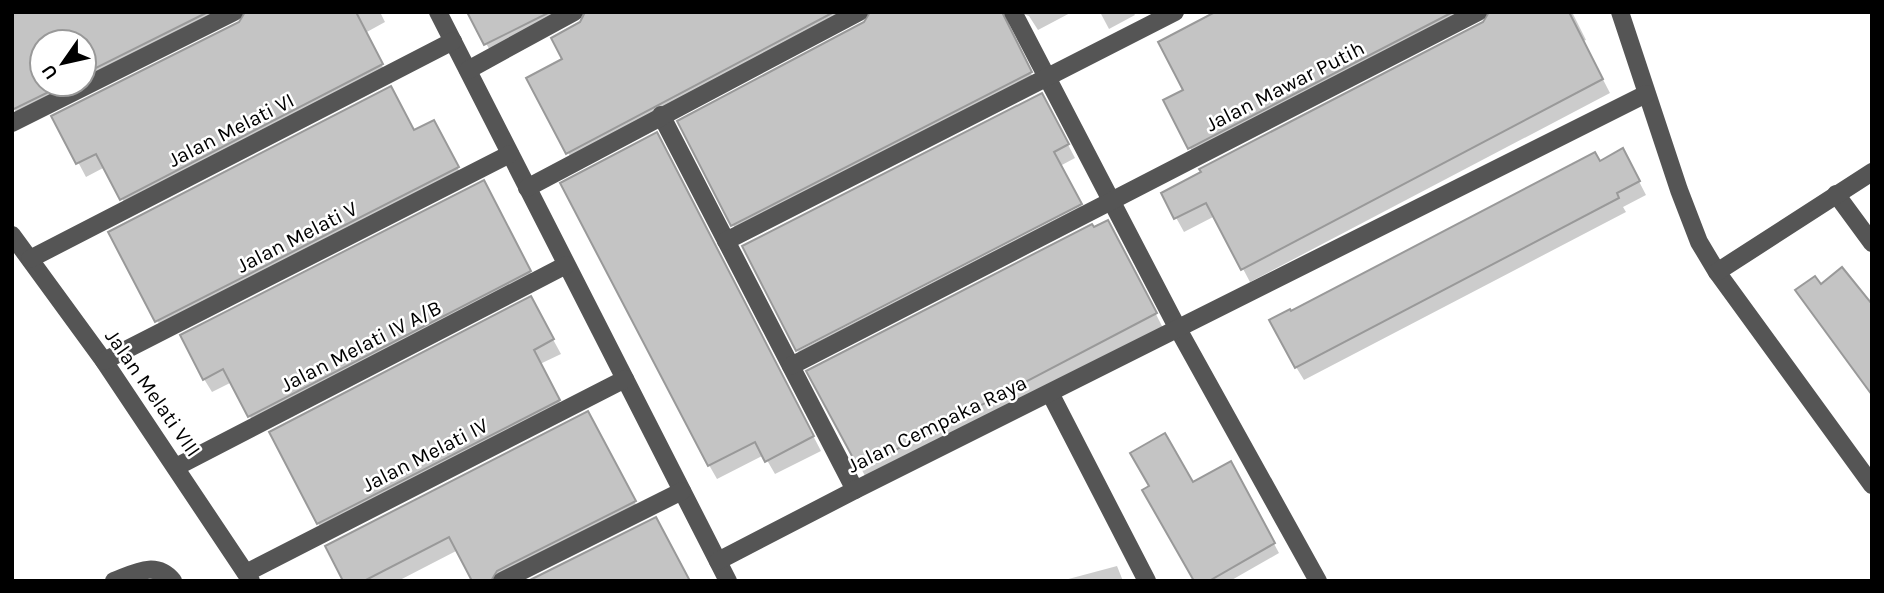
<svg xmlns="http://www.w3.org/2000/svg" width="1884" height="593" font-family="Karla,sans-serif">
	<style>
		.shadow { fill: #0003; fill-rule: evenodd }
		.building { fill: #c4c4c4; stroke: #999; stroke-width: 2 }
		.lines { fill: none; stroke-linecap: round; stroke-linejoin: round }
		.minor { stroke: #555; stroke-width: 18 }
		.labels { text-anchor: middle; dominant-baseline: central; stroke-width: 5; stroke-linejoin: round; paint-order: stroke }
		.street-label { font-size: 21px; fill: #000; stroke: #fff }
	</style>
	<rect width="100%" height="100%" fill="#fff"/>
	<g class="shadow">
		<path d="M12,12H380L385,22L365,33L389,79L130,213L105,167L86,177L54,117L240,24L246,16L237,15L22,123L12,105ZM42,42H84V84H42Z"/>
		<polygon points="469,12 1072,12 1038,30 1029,16 1023,14 1015,16 1009,25 1010,32 1038,87 740,238 733,225 871,16 862,15 576,167 528,79 565,60 586,15 577,15 494,58"/>
		<polygon points="1100,12 1133,12 1135,15 1109,29"/>
		<polygon points="1219,12 1572,12 1586,40 1583,41 1610,93 1250,282 1215,216 1184,232 1163,194 1484,24 1490,15 1481,15 1198,161 1190,148 1185,90"/>
		<polygon points="1049,108 1075,158 1060,166 797,348"/>
		<polygon points="414,132 441,136 465,182 165,335 110,232"/>
		<polygon points="664,148 821,451 775,474 764,455 717,479 709,465"/>
		<polygon points="1600,163 1630,164 1646,195 1623,207 1626,212 1304,380 1296,367 1290,313"/>
		<polygon points="491,196 537,285 257,430 232,382 212,392 204,379"/>
		<polygon points="1081,206 1088,218 805,364 798,351"/>
		<polygon points="1094,230 1116,236 1163,328 868,482 861,468"/>
		<polygon points="538,312 561,354 540,364 566,414 326,537 318,523"/>
		<polygon points="595,427 642,516 512,581 474,581 458,550 398,581 345,581"/>
		<polygon points="1230,463 1279,553 1230,581 1196,581 1193,485"/>
		<polygon points="1117,566 1123,581 1061,581"/>
	</g>
	<g class="building">
		<polygon points="12,12 208,12 84,74 84,42 42,42 42,84 65,84 12,110"/>
		<polygon points="245,12 356,12 383,64 120,200 96,154 76,164 51,116 239,22"/>
		<polygon points="467,12 550,12 484,45"/>
		<polygon points="585,12 834,12 566,154 526,78 562,59 551,38 580,22"/>
		<polygon points="870,12 1002,12 1032,72 731,226 677,121 864,22"/>
		<polygon points="1215,12 1453,12 1188,149 1163,100 1183,90 1158,42"/>
		<polygon points="1489,12 1569,12 1603,79 1241,270 1206,203 1174,219 1161,193 1201,172 1199,169 1483,22"/>
		<polygon points="391,86 414,130 434,120 459,167 155,322 108,232"/>
		<polygon points="1042,93 1069,144 1054,152 1082,204 796,351 742,246"/>
		<polygon points="657,132 814,436 765,462 755,442 708,466 560,183"/>
		<polygon points="1623,148 1640,181 1617,193 1619,198 1295,368 1269,320 1290,309 1291,311 1595,152 1600,161"/>
		<polygon points="484,180 531,271 248,417 223,369 203,380 180,335"/>
		<polygon points="1108,220 1157,313 859,469 806,371 1092,224 1094,227"/>
		<polygon points="1842,267 1872,304 1872,395 1795,290 1815,276 1821,284"/>
		<polygon points="531,296 554,339 534,350 560,400 317,524 269,432"/>
		<polygon points="588,411 636,501 497,571 491,581 472,581 449,537 364,581 343,581 325,546"/>
		<polygon points="1165,433 1193,482 1231,461 1275,543 1209,581 1194,581 1142,490 1149,486 1130,453"/>
		<polygon points="656,517 690,581 528,581"/>
	</g>
	<g class="lines">
		<g class="minor">
			<polyline points="438,12 728,581"/>
			<polyline points="1013,12 1178,329 1318,581"/>
			<polyline points="1620,12 1679,190 1699,242 1717,272 1872,485"/>
			<polyline points="468,70 574,12"/>
			<polyline points="661,115 855,490"/>
			<polyline points="12,123 234,12"/>
			<polyline points="527,188 859,12"/>
			<polyline points="1836,194 1872,243"/>
			<polyline points="12,235 104,361 251,581"/>
			<polyline points="726,241 1175,12"/>
			<polyline points="30,259 453,41"/>
			<polyline points="1717,272 1872,172"/>
			<polyline points="104,361 510,154"/>
			<polyline points="791,366 1478,12"/>
			<polyline points="1050,393 1147,581"/>
			<polyline points="176,467 566,265"/>
			<polyline points="718,561 855,490 1646,94"/>
			<polyline points="246,573 625,379"/>
			<path d="M114,581C135,573 156,560 173,581"/>
			<polyline points="502,581 682,491"/>
		</g>
	</g>
	<g class="labels">
		<g class="street-label">
			<text transform="translate(1285 86) rotate(-27)">Jalan Mawar Putih</text>
			<text transform="translate(231 130) rotate(-27)">Jalan Melati VI</text>
			<text transform="translate(297 237) rotate(-27)">Jalan Melati V</text>
			<text transform="translate(361 346) rotate(-27)">Jalan Melati IV A/B</text>
			<text transform="translate(153 393) rotate(55)">Jalan Melati VIII</text>
			<text transform="translate(937 424) rotate(-26)">Jalan Cempaka Raya</text>
			<text transform="translate(425 455) rotate(-27)">Jalan Melati IV</text>
		</g>
	</g>
	<rect width="1884" height="593" fill="none" stroke="#000000" stroke-width="28"/>
	<g transform="translate(63 63) rotate(236)"><circle r="33" fill="#ffffff" stroke="#999999" stroke-width="2"/>
	<path d="M0-5L12 26L0 18L-12 26Z" fill="#000000"/>
	<text y="-10" font-size="19" font-weight="bold" text-anchor="middle" fill="#000000">U</text>
	</g>
</svg>
